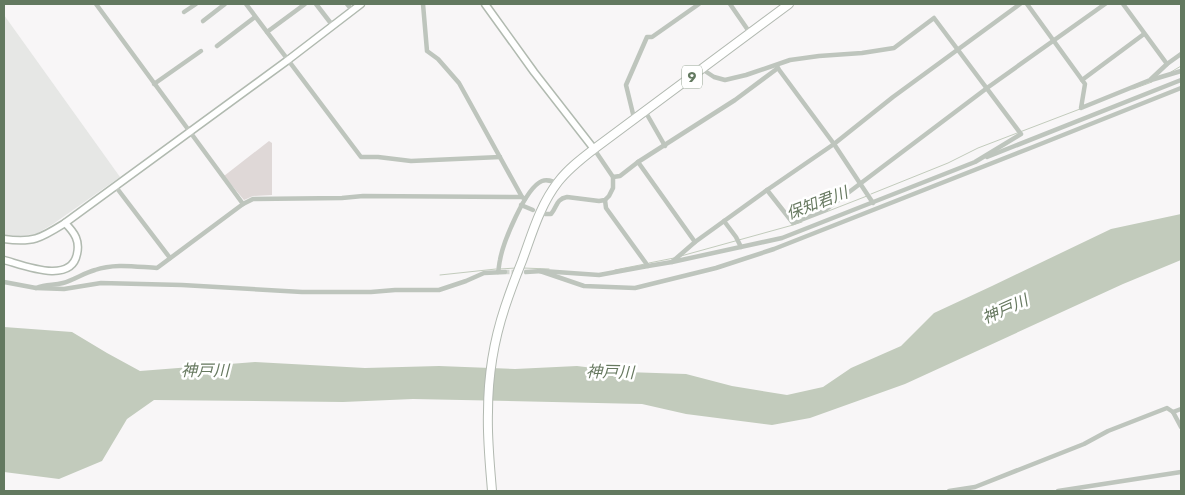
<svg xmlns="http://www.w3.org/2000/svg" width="1185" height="495" font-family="Jost,'Noto Sans JP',sans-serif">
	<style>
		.built { fill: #e6e7e5 }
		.green { fill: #dfd8d7 }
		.water { fill: #c2cbbc }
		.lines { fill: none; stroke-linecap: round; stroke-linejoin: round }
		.stream { stroke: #c2cbbc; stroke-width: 1 }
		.street-tunnel { stroke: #d3d7d1; stroke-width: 4.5; stroke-dasharray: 4.5 2; stroke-linecap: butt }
		.secondary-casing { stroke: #b1bab0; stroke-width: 9 }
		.highway-casing { stroke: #b2b9b1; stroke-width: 10 }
		.street { stroke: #bec5bd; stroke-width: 4.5 }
		.secondary { stroke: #fff; stroke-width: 6 }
		.highway { stroke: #fff; stroke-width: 8 }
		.labels { text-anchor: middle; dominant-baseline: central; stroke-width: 5; stroke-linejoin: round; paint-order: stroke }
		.shield { fill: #fff; stroke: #92a190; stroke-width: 1 }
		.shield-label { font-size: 14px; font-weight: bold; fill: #637960 }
		.water-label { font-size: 16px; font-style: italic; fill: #677960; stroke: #fff }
	</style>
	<rect width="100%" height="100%" fill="#f8f6f7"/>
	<polygon class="built" points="4,15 120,177 53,224 36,234 19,236 4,235"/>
	<polygon class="green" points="269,141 272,143 272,195 253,196 244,200 224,176"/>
	<polygon class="water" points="1181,214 1181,260 1123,284 905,384 810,418 772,425 686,414 642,404 413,399 343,402 154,400 127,419 102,461 59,479 4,472 4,327 72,332 107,353 140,371 255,362 365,368 439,366 515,369 577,366 626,372 686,374 732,386 787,395 823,387 851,368 901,346 934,313 992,286 1111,229"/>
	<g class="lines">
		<g class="stream">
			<polyline points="1171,72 1181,66"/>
			<polyline points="1133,89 1152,82"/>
			<polyline points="871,194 948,163 978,148 1080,109"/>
			<polyline points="826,212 867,196"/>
			<polyline points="681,256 793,225 802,222"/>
			<polyline points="649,263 674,258"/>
			<polyline points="523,268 549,269"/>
			<polyline points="500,269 516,268"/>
			<polyline points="615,270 645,264"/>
			<polyline points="440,275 496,269"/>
		</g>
		<polyline class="street-tunnel" points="505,272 526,272"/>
		<defs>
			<g id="secondary">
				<polyline points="485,4 534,72 594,149"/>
				<path d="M4,239C34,243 41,238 65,223L288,60L361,4"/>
				<path d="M4,260C23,265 71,285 77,254C80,241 75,233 65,223"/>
			</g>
			<path id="highway" d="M492,491C490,465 487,438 488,412C488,377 494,340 505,307C510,292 516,276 522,261C532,234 540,205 558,182C568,169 581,159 594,149L789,4"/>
		</defs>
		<use href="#secondary" class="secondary-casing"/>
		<use href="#highway" class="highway-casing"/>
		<g class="street">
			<polyline points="96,4 243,204"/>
			<polyline points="246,4 361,157 378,157 411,161 500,157"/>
			<polyline points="316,4 333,26"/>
			<polyline points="347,4 353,11"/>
			<polyline points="423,4 427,51 438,59 459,83 522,197"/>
			<polyline points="730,4 750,33"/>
			<polyline points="1027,4 1085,84 1081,108 1150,80 1167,64 1181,54"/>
			<polyline points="1123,4 1167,64"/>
			<polyline points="184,12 196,4"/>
			<polyline points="203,21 225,4"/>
			<polyline points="267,32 305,4"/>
			<polyline points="217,46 255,17"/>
			<polyline points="777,67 834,144 873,203"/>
			<polyline points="1082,80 1144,34"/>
			<polyline points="1151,80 1181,71"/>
			<polyline points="154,84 201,51"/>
			<polyline points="645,111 665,146"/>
			<polyline points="634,118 626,85 647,37 652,37 699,4"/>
			<polyline points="987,157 1181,80"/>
			<polyline points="638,162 735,100 778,68"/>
			<polyline points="613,177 620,176 638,162 695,242"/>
			<polyline points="116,187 170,258"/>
			<polyline points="767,190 793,223 824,211 987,88 1105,4"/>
			<polyline points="605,200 606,208 648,266 672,262 695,242 767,190 834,144 893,97 1020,4"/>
			<polyline points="521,205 533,210"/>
			<path d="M545,214H551C557,207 556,199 567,197L599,201L605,200L609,196L613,188V177L594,149"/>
			<polyline points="724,221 736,237 741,247"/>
			<polyline points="672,262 782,238 975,162 1021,134 934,18 894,48 862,53 819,56 790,60 746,75 725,80 714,77 702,69"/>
			<polyline points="540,271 584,286 635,288 716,268 774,249 1033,147 1181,88"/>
			<path d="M498,272C499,268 499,264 500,260C503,243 525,188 542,181C547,179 552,181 557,183"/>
			<polyline points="526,272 542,271 599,275 648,266"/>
			<polyline points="4,282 36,288 64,289 101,283 182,285 302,292 371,292 395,290 439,290 466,281 484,273 505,272"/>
			<path d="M36,288C47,283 53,286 63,283C74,280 84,273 95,270C115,263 137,267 157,268L243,204L253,199L342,198L363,196L522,197L525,199"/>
			<polyline points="1173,412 1181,409"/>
			<polyline points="949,491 975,487 1084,444 1108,431 1167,408 1173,412 1181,427"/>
			<polyline points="1058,491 1181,472"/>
		</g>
		<use href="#secondary" class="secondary"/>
		<use href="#highway" class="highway"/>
	</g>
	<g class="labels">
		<rect class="shield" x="682" y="65.5" width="20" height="23" rx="4"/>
		<g class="shield-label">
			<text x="692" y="77">9</text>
		</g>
		<g class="water-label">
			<text transform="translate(817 203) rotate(-21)">保知君川</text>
			<text transform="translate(1005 309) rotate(-24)">神戸川</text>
			<text x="205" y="370">神戸川</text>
			<text transform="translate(610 372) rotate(1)">神戸川</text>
		</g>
	</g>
	<rect width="1185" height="495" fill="none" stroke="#637960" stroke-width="10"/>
</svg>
